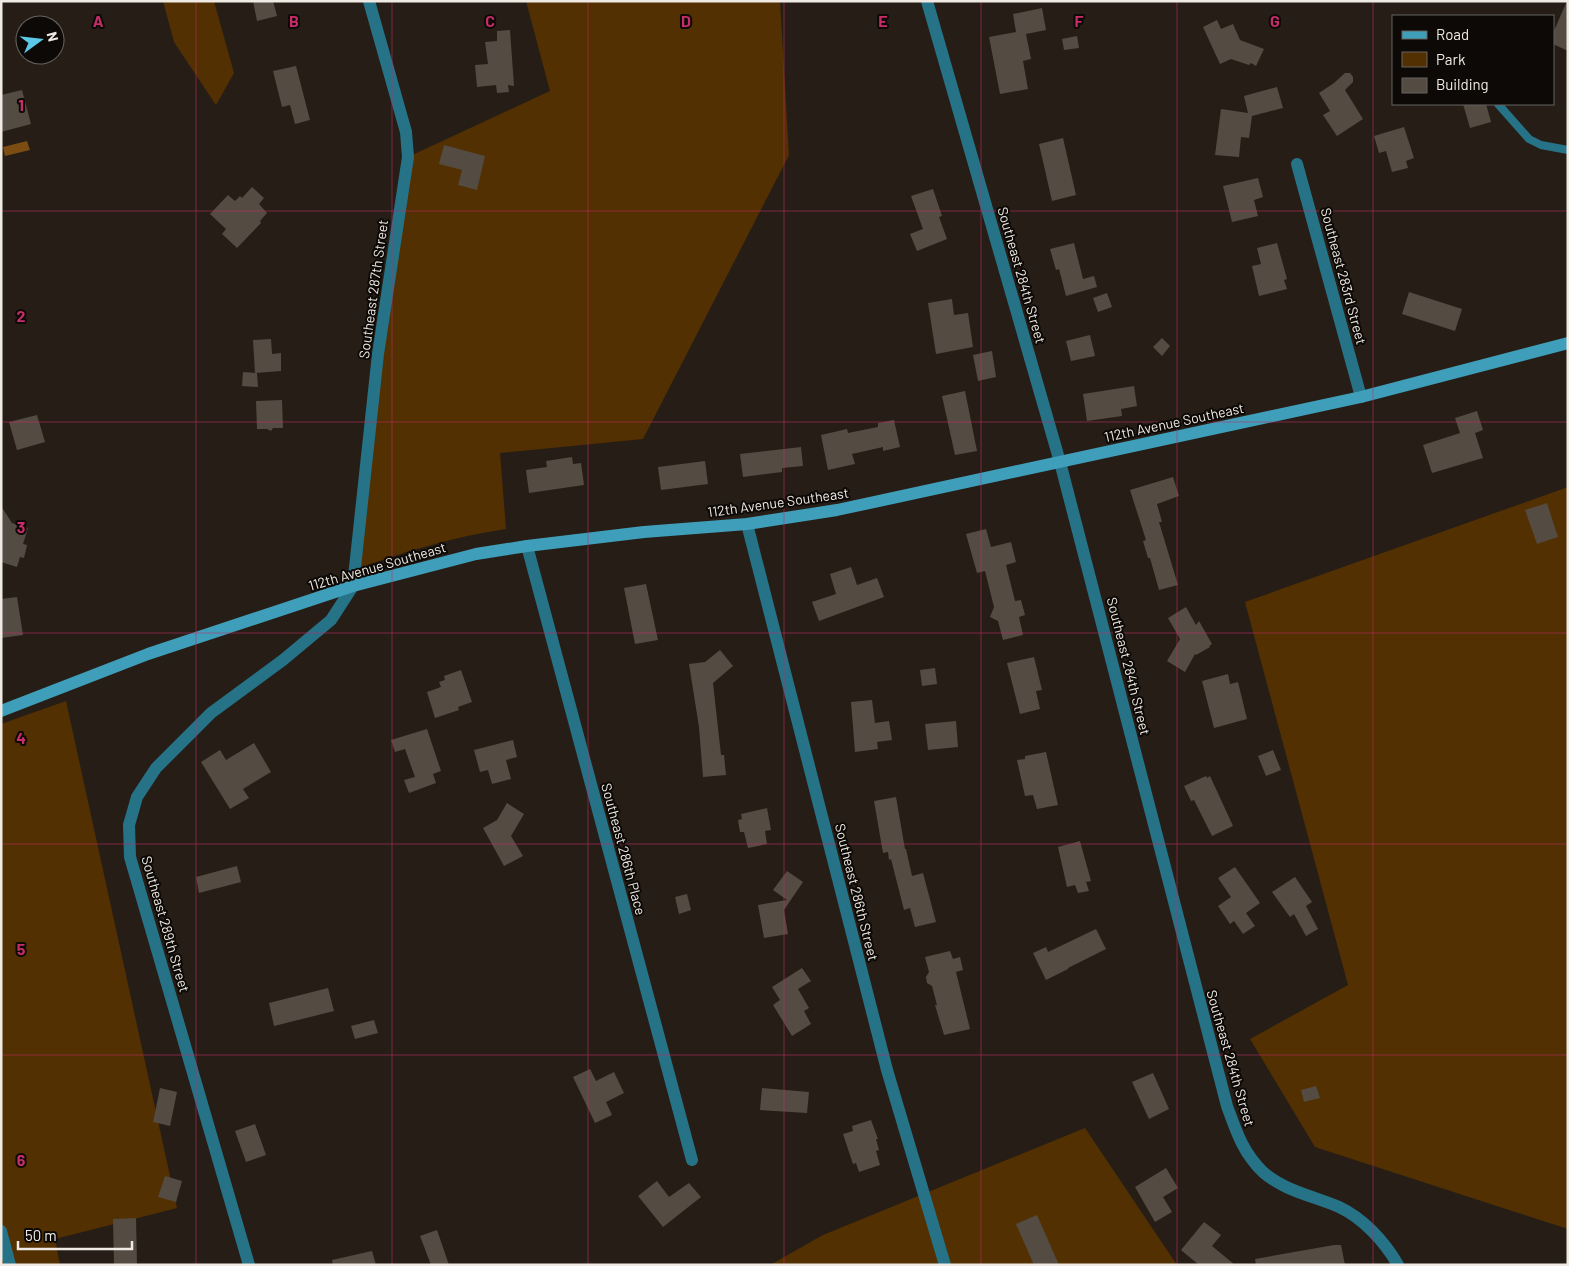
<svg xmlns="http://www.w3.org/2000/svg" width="1569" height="1266" font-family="Barlow,sans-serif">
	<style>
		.green { fill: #523001 }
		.water { fill: #7b4d12 }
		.building { fill: #544b42 }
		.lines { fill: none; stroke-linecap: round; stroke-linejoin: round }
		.lane { stroke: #267287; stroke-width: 8 }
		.street { stroke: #267287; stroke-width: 12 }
		.secondary { stroke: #3f9eb9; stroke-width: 12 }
		.grid { fill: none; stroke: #c62d69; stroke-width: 1; stroke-opacity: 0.55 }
		.labels { text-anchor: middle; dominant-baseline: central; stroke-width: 4; stroke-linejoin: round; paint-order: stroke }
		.street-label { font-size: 14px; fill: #efeae4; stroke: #0c0906 }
		.grid-label { font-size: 16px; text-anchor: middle; font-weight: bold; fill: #c62d69; stroke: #0c0906; stroke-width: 4; stroke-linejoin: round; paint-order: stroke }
	</style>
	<rect width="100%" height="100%" fill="#261e16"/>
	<g class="green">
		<polygon points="163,1 214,1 234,73 216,105 174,42"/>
		<path d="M526,1H780L789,155L643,439L500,453L506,529C454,537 404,551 355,570L408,157L550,91Z"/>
		<polygon points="1568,487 1568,1229 1315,1147 1250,1039 1348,985 1245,602"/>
		<polygon points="66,701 177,1208 55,1239 60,1265 1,1265 1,724"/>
		<polygon points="1085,1128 1177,1265 770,1265 823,1235"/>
	</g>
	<polygon class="water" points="27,141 30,150 5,156 3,147"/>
	<g class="building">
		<polygon points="253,1 273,1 277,16 257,21"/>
		<polygon points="1567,1 1568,1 1568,51 1553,44 1553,33"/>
		<polygon points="1042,8 1046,30 1026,34 1031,59 1023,61 1028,89 1000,94 989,37 1016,32 1013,14"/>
		<polygon points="1217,20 1221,29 1233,24 1240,40 1264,49 1256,66 1251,63 1249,65 1231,59 1220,64 1203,27"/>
		<polygon points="510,30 514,86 508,85 509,92 497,93 496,85 477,87 475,65 488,64 485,42 497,41 497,31"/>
		<polygon points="1077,36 1079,48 1064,50 1062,39"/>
		<polygon points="296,66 310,120 295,124 290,105 282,107 273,71"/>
		<polygon points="1345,73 1350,73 1353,77 1353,82 1345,90 1363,119 1337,136 1323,115 1330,111 1319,93 1334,83"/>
		<polygon points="1277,87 1283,108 1252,116 1249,138 1241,137 1239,157 1215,155 1221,109 1248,113 1244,96"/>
		<polygon points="22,90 31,124 1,132 1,95"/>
		<polygon points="1463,104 1486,104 1491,122 1470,128"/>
		<polygon points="1404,127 1414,158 1406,161 1408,168 1392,172 1386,151 1379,153 1374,136"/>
		<polygon points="1063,138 1076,195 1052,201 1039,144"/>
		<polygon points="444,145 485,156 477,190 458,185 462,170 439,164"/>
		<polygon points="1258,178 1263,197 1254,200 1258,216 1232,222 1223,186"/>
		<polygon points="252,187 264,198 259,204 267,213 260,221 261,223 237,248 222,234 226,229 210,214 228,195 235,201 240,196 242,198"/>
		<polygon points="933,189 942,216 939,217 947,239 917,251 910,234 923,229 911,196"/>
		<polygon points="1074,243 1083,279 1094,276 1097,287 1066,296 1059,269 1056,270 1050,249"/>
		<polygon points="1277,243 1287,279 1284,280 1287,289 1259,296 1252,266 1261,264 1257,248"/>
		<polygon points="1409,292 1462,309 1455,331 1402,314"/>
		<polygon points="1107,293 1112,307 1098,312 1093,298"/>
		<polygon points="952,299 954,315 968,313 973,347 936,354 928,303"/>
		<polygon points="1090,335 1095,356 1071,361 1066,341"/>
		<polygon points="1162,338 1170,346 1162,356 1153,347"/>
		<polygon points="271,339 272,354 281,353 281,371 255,373 253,340"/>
		<polygon points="992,351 996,377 978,381 973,355"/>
		<polygon points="243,372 257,373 258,387 242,386"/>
		<polygon points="1134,386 1137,406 1121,409 1122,416 1087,421 1083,394"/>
		<polygon points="965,391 977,451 955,455 942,396"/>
		<polygon points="282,400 283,428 273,428 271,431 267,429 257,429 256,401"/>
		<polygon points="1477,411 1483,430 1475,433 1483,458 1432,473 1423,445 1460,433 1455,418"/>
		<polygon points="37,415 45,442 17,450 9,422"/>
		<polygon points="894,420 900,447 883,451 883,447 852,454 855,464 828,470 821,435 847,429 848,433 878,427 878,423"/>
		<polygon points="801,447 803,466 782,468 782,472 743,477 740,454"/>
		<polygon points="572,457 573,464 581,463 584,485 529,493 526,470 547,467 546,461"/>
		<polygon points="705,461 708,484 661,490 658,467"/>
		<polygon points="1173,477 1179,496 1157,504 1162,522 1159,522 1178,585 1159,590 1150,558 1148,558 1143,541 1146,540 1130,490"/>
		<polygon points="1547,503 1558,537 1537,544 1525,510"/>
		<polygon points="1,506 12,523 28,528 23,544 27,545 24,558 20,557 17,567 1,562"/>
		<polygon points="986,529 991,547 1011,542 1016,562 1006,565 1015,601 1021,600 1025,615 1019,617 1023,635 1003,640 998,621 990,617 994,607 985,571 977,573 966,534"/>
		<polygon points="851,567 857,585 877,578 884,597 819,621 812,602 836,594 830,574"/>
		<polygon points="646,584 658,640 635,644 624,588"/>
		<polygon points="17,597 23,635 1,638 1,599"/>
		<polygon points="1186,607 1196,625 1199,621 1212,644 1209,646 1210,647 1196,655 1195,654 1185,672 1167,661 1180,639 1168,618"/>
		<polygon points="720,650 733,666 713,683 721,755 724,755 726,775 703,777 699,727 689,664 705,662"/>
		<polygon points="1034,657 1042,690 1036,691 1040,709 1020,714 1007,663"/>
		<polygon points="935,668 937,684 922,686 920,670"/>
		<polygon points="461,670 472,702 458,707 459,710 435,718 427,692 441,687 439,682 445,680 444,676"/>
		<polygon points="1228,674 1230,684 1238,682 1247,719 1214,728 1202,681"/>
		<polygon points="872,700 875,723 889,721 892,740 877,742 878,749 855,752 851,702"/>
		<polygon points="956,721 958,747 928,750 925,724"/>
		<polygon points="427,729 441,771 433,774 436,783 409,793 404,780 415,777 405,749 395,752 391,740"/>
		<polygon points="513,740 517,757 506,760 511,779 492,784 488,770 480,772 474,750"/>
		<polygon points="254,743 271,772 243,789 249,798 230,809 201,762 220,750 226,760"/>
		<polygon points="1273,750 1281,770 1266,776 1258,756"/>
		<polygon points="1046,752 1058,805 1037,809 1033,795 1025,796 1017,760 1025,759 1025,756"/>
		<polygon points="1206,776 1207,778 1210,776 1233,826 1212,836 1194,800 1191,801 1184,786"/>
		<polygon points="896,797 905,849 906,849 912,876 923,873 936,922 915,927 910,908 904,910 891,859 889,860 888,852 883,853 874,801"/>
		<polygon points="507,803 524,814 511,836 523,856 504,866 483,828 497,820"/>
		<polygon points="767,808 771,830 765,831 767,844 748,848 744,832 740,832 738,820 742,819 741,814"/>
		<polygon points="1080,841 1091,881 1086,882 1089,891 1078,893 1075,885 1067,887 1058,847"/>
		<polygon points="237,866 241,882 199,893 196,877"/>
		<polygon points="1235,867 1260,903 1246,913 1255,926 1243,934 1234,921 1230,924 1218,906 1231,897 1218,878"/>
		<polygon points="787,871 803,882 784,910 788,934 764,938 758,905 787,900 773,890"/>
		<polygon points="1295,877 1312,902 1306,906 1318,929 1306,936 1294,914 1290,917 1272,892"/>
		<polygon points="687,894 691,910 679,914 675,897"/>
		<polygon points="1096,929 1106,949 1068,968 1068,969 1046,980 1033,953 1046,947 1048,952"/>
		<polygon points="950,951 953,959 960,957 963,970 956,972 970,1029 944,1035 935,1005 937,1005 932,986 927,983 926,977 929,972 925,957"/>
		<polygon points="802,968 811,981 798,989 809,1008 804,1011 811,1024 792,1036 773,1005 780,1000 772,987"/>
		<polygon points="328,988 334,1011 274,1026 269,1003"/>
		<polygon points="374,1020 378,1033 355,1039 351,1026"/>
		<polygon points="590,1069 596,1081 614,1072 624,1093 606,1102 612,1115 595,1123 573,1077"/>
		<polygon points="1153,1073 1169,1109 1149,1119 1132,1082"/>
		<polygon points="1316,1086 1320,1098 1304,1102 1301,1090"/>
		<polygon points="160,1088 177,1092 170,1126 153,1122"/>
		<polygon points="762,1088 809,1092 807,1113 760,1110"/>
		<polygon points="871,1120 878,1139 876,1139 879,1150 876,1151 880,1165 859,1172 856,1163 853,1164 843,1134 853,1131 852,1126"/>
		<polygon points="255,1124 266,1155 246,1162 235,1131"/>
		<polygon points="1166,1168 1178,1188 1163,1197 1172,1212 1155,1222 1135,1187"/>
		<polygon points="165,1176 182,1181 176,1202 158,1197"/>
		<polygon points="657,1181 669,1197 689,1183 701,1197 663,1227 638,1196"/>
		<polygon points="1037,1215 1059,1265 1034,1265 1016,1224"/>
		<polygon points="136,1218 137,1265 114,1265 113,1219"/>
		<polygon points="1204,1222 1221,1235 1212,1246 1235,1265 1199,1265 1181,1250"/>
		<polygon points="437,1230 449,1265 431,1265 420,1236"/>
		<polygon points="1334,1245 1341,1245 1345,1265 1256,1265 1255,1259"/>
		<polygon points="372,1251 376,1265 333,1265 332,1260"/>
	</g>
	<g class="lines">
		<polyline class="lane" points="1498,104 1529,139 1541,145 1568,150"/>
		<g class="street">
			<path d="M927,1L1060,462L1227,1106C1236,1131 1243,1153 1263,1172C1284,1191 1314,1196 1339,1207C1363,1218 1385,1242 1398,1265"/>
			<polyline points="1297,164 1361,397"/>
			<polyline points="747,524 887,1070 945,1265"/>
			<polyline points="527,546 692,1160"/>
			<polyline points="1,1231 10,1265"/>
			<polyline points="249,1265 130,857 129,825 137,797 156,768 211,713 283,660 331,620 353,586 378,354 408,157 406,132 369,1"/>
		</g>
		<polyline class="secondary" points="1,711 148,654 353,586 476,554 527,546 644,532 747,524 837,510 1361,397 1568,343"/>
	</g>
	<path class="grid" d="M196,1V1265M392,1V1265M588,1V1265M784,1V1265M981,1V1265M1177,1V1265M1373,1V1265M1,211H1568M1,422H1568M1,633H1568M1,844H1568M1,1055H1568"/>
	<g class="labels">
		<g class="street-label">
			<text transform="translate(1022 275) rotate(74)">Southeast 284th Street</text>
			<text transform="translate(1344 276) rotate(75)">Southeast 283rd Street</text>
			<text transform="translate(373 289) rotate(-82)">Southeast 287th Street</text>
			<text transform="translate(1174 422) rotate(-12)">112th Avenue Southeast</text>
			<text transform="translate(778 502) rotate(-8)">112th Avenue Southeast</text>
			<text transform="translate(377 566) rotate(-16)">112th Avenue Southeast</text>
			<text transform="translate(1129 666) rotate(76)">Southeast 284th Street</text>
			<text transform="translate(624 849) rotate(75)">Southeast 286th Place</text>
			<text transform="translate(857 892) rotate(76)">Southeast 286th Street</text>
			<text transform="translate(166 924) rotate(74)">Southeast 289th Street</text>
			<text transform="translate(1231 1058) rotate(74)">Southeast 284th Street</text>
		</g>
	</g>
	<g class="grid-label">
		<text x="98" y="27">A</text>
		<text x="294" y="27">B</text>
		<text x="490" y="27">C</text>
		<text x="686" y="27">D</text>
		<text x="883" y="27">E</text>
		<text x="1079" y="27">F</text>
		<text x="1275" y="27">G</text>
		<text x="21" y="111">1</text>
		<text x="21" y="322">2</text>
		<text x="21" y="533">3</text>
		<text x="21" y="744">4</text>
		<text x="21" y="955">5</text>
		<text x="21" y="1166">6</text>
	</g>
	<rect width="1569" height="1266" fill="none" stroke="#efeae4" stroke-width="5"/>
	<rect x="1392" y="15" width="162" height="90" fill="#0c0906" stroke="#67635f"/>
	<rect x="1402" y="31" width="25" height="8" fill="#3f9eb9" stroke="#67635f"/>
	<text x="1436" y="40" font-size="15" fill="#efeae4">Road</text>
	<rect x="1402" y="52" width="25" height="15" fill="#523001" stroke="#67635f"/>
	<text x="1436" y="65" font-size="15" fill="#efeae4">Park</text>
	<rect x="1402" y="78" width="25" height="15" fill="#544b42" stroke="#67635f"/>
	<text x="1436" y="90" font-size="15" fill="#efeae4">Building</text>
	<g transform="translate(40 40) rotate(75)"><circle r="24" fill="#0c0906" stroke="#67635f"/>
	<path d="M0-4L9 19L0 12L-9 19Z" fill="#5bc8e7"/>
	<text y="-8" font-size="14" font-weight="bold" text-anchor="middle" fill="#efeae4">N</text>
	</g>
	<path d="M18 1241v8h114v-8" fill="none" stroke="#efeae4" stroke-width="2.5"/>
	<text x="25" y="1241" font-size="15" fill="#efeae4" stroke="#0c0906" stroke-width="4" paint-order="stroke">50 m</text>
</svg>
